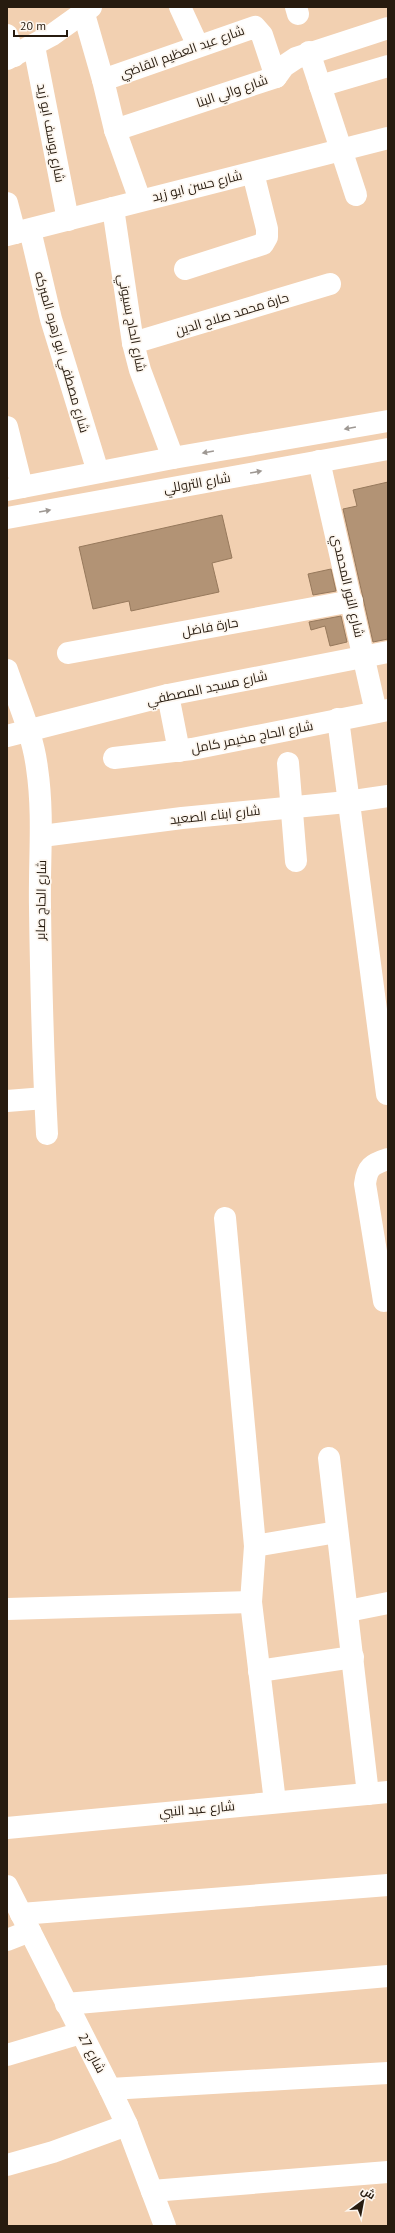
<svg xmlns="http://www.w3.org/2000/svg" width="395" height="2233" font-family="'PT Sans',Cairo,sans-serif">
	<style>
		.building { fill: #b29375; stroke: #97795c }
		.lines { fill: none; stroke-linecap: round; stroke-linejoin: round }
		.minor { stroke: #fff; stroke-width: 22 }
		.oneway { fill: #9e9893 }
		.labels { text-anchor: middle; dominant-baseline: central; stroke-width: 3.5; stroke-linejoin: round; paint-order: stroke }
		.street-label { font-size: 13px; fill: #271b0f; stroke: #fdf7f0 }
	</style>
	<rect width="100%" height="100%" fill="#f2d0b1"/>
	<g class="building">
		<polygon points="388,482 388,639 373,642 343,509 357,506 353,490"/>
		<polygon points="222,515 232,558 212,563 219,592 131,611 129,601 93,609 79,547"/>
		<polygon points="331,569 336,591 313,595 308,574"/>
		<polygon points="341,616 347,642 330,646 325,626 311,630 309,622"/>
	</g>
	<g class="lines">
		<g class="minor">
			<polyline points="82,7 103,80 115,130 140,200"/>
			<polyline points="180,7 198,46"/>
			<polyline points="296,7 298,14"/>
			<polyline points="7,35 14,56"/>
			<polyline points="34,46 68,220"/>
			<polyline points="309,52 356,195"/>
			<polyline points="7,59 52,35 91,7"/>
			<polyline points="103,80 255,27 262,35 276,77"/>
			<polyline points="320,86 388,66"/>
			<polyline points="115,130 276,77 284,66 296,58 388,28"/>
			<polyline points="7,203 15,233"/>
			<polyline points="113,208 133,343 140,370 173,458"/>
			<polyline points="30,230 51,319 98,472"/>
			<polyline points="7,235 388,138"/>
			<polyline points="185,269 263,244 267,237 267,229 253,173"/>
			<polyline points="133,343 330,284"/>
			<polyline points="7,427 22,487"/>
			<polyline points="319,461 376,712"/>
			<polyline points="7,490 173,458 388,421"/>
			<polyline points="7,518 388,449"/>
			<polyline points="68,653 352,601"/>
			<path d="M7,670C18,702 33,735 37,768C44,815 39,861 40,907C41,983 43,1058 47,1134"/>
			<polyline points="168,695 179,751"/>
			<polyline points="338,719 387,1094"/>
			<polyline points="7,736 168,695 388,652"/>
			<polyline points="114,758 192,749 388,710"/>
			<polyline points="288,763 296,861"/>
			<polyline points="42,836 182,818 347,802 388,796"/>
			<polyline points="7,1101 45,1098"/>
			<polyline points="225,1218 255,1546 251,1602 275,1802"/>
			<path d="M384,1301L365,1184C367,1167 372,1164 388,1159"/>
			<polyline points="329,1458 368,1794"/>
			<polyline points="255,1546 337,1532"/>
			<polyline points="7,1609 251,1602"/>
			<polyline points="348,1611 388,1603"/>
			<polyline points="259,1671 353,1657"/>
			<polyline points="7,1828 388,1792"/>
			<polyline points="7,1886 110,2089 127,2125 165,2226"/>
			<polyline points="21,1914 388,1885"/>
			<polyline points="7,1940 30,1931"/>
			<polyline points="66,2004 388,1976"/>
			<polyline points="7,2055 81,2033"/>
			<polyline points="110,2089 388,2073"/>
			<polyline points="7,2165 53,2152 127,2125"/>
			<polyline points="152,2191 388,2172"/>
		</g>
	</g>
	<defs><path id="oneway-solid" d="M-6-.8H1V-3.2L6.5 0L1 3.2V.8H-6Z"/></defs>
	<g class="oneway">
		<use href="#oneway-solid" transform="translate(350 428) rotate(170)"/>
		<use href="#oneway-solid" transform="translate(208 452) rotate(170)"/>
		<use href="#oneway-solid" transform="translate(256 472) rotate(-10)"/>
		<use href="#oneway-solid" transform="translate(45 511) rotate(-10)"/>
	</g>
	<g class="labels">
		<g class="street-label">
			<text transform="translate(182 52) rotate(-20)">شارع عبد العظيم القاضي</text>
			<text transform="translate(232 91) rotate(-19)">شارع والي البنا</text>
			<text transform="translate(51 133) rotate(79)">شارع يوسف ابو زيد</text>
			<text transform="translate(197 186) rotate(-14)">شارع حسن ابو زيد</text>
			<text transform="translate(232 314) rotate(-17)">حارة محمد صلاح الدين</text>
			<text transform="translate(132 323) rotate(79)">شارع الحاج بسيوني</text>
			<text transform="translate(62 352) rotate(74)">شارع مصطفي ابو زهره المبركه</text>
			<text transform="translate(197 483) rotate(-10)">شارع التروللي</text>
			<text transform="translate(348 586) rotate(77)">شارع النور المحمدي</text>
			<text transform="translate(210 627) rotate(-10)">حارة فاضل</text>
			<text transform="translate(207 688) rotate(-12)">شارع مسجد المصطفي</text>
			<text transform="translate(252 737) rotate(-11)">شارع الحاج مخيمر كامل</text>
			<text transform="translate(215 815) rotate(-6)">شارع ابناء الصعيد</text>
			<text transform="translate(41 900) rotate(-89)">شارع الحاج صابر</text>
			<text transform="translate(197 1809) rotate(-5)">شارع عبد النبي</text>
			<text transform="translate(92 2053) rotate(62)">شارع 27</text>
		</g>
	</g>
	<rect width="395" height="2233" fill="none" stroke="#271b0f" stroke-width="16"/>
	<g transform="translate(363 2201) rotate(32)" stroke="#fdf7f0" stroke-width="3" paint-order="stroke">
	<path d="M0-3L7 15L0 10L-7 15Z" fill="#271b0f"/>
	<text y="-6" font-size="11" font-weight="bold" text-anchor="middle" fill="#271b0f">ش</text>
	</g>
	<path d="M14 30v6h53v-6" fill="none" stroke="#271b0f" stroke-width="2"/>
	<text x="20" y="30" font-size="12" fill="#271b0f" stroke="#fdf7f0" stroke-width="3" paint-order="stroke">20 m</text>
</svg>
